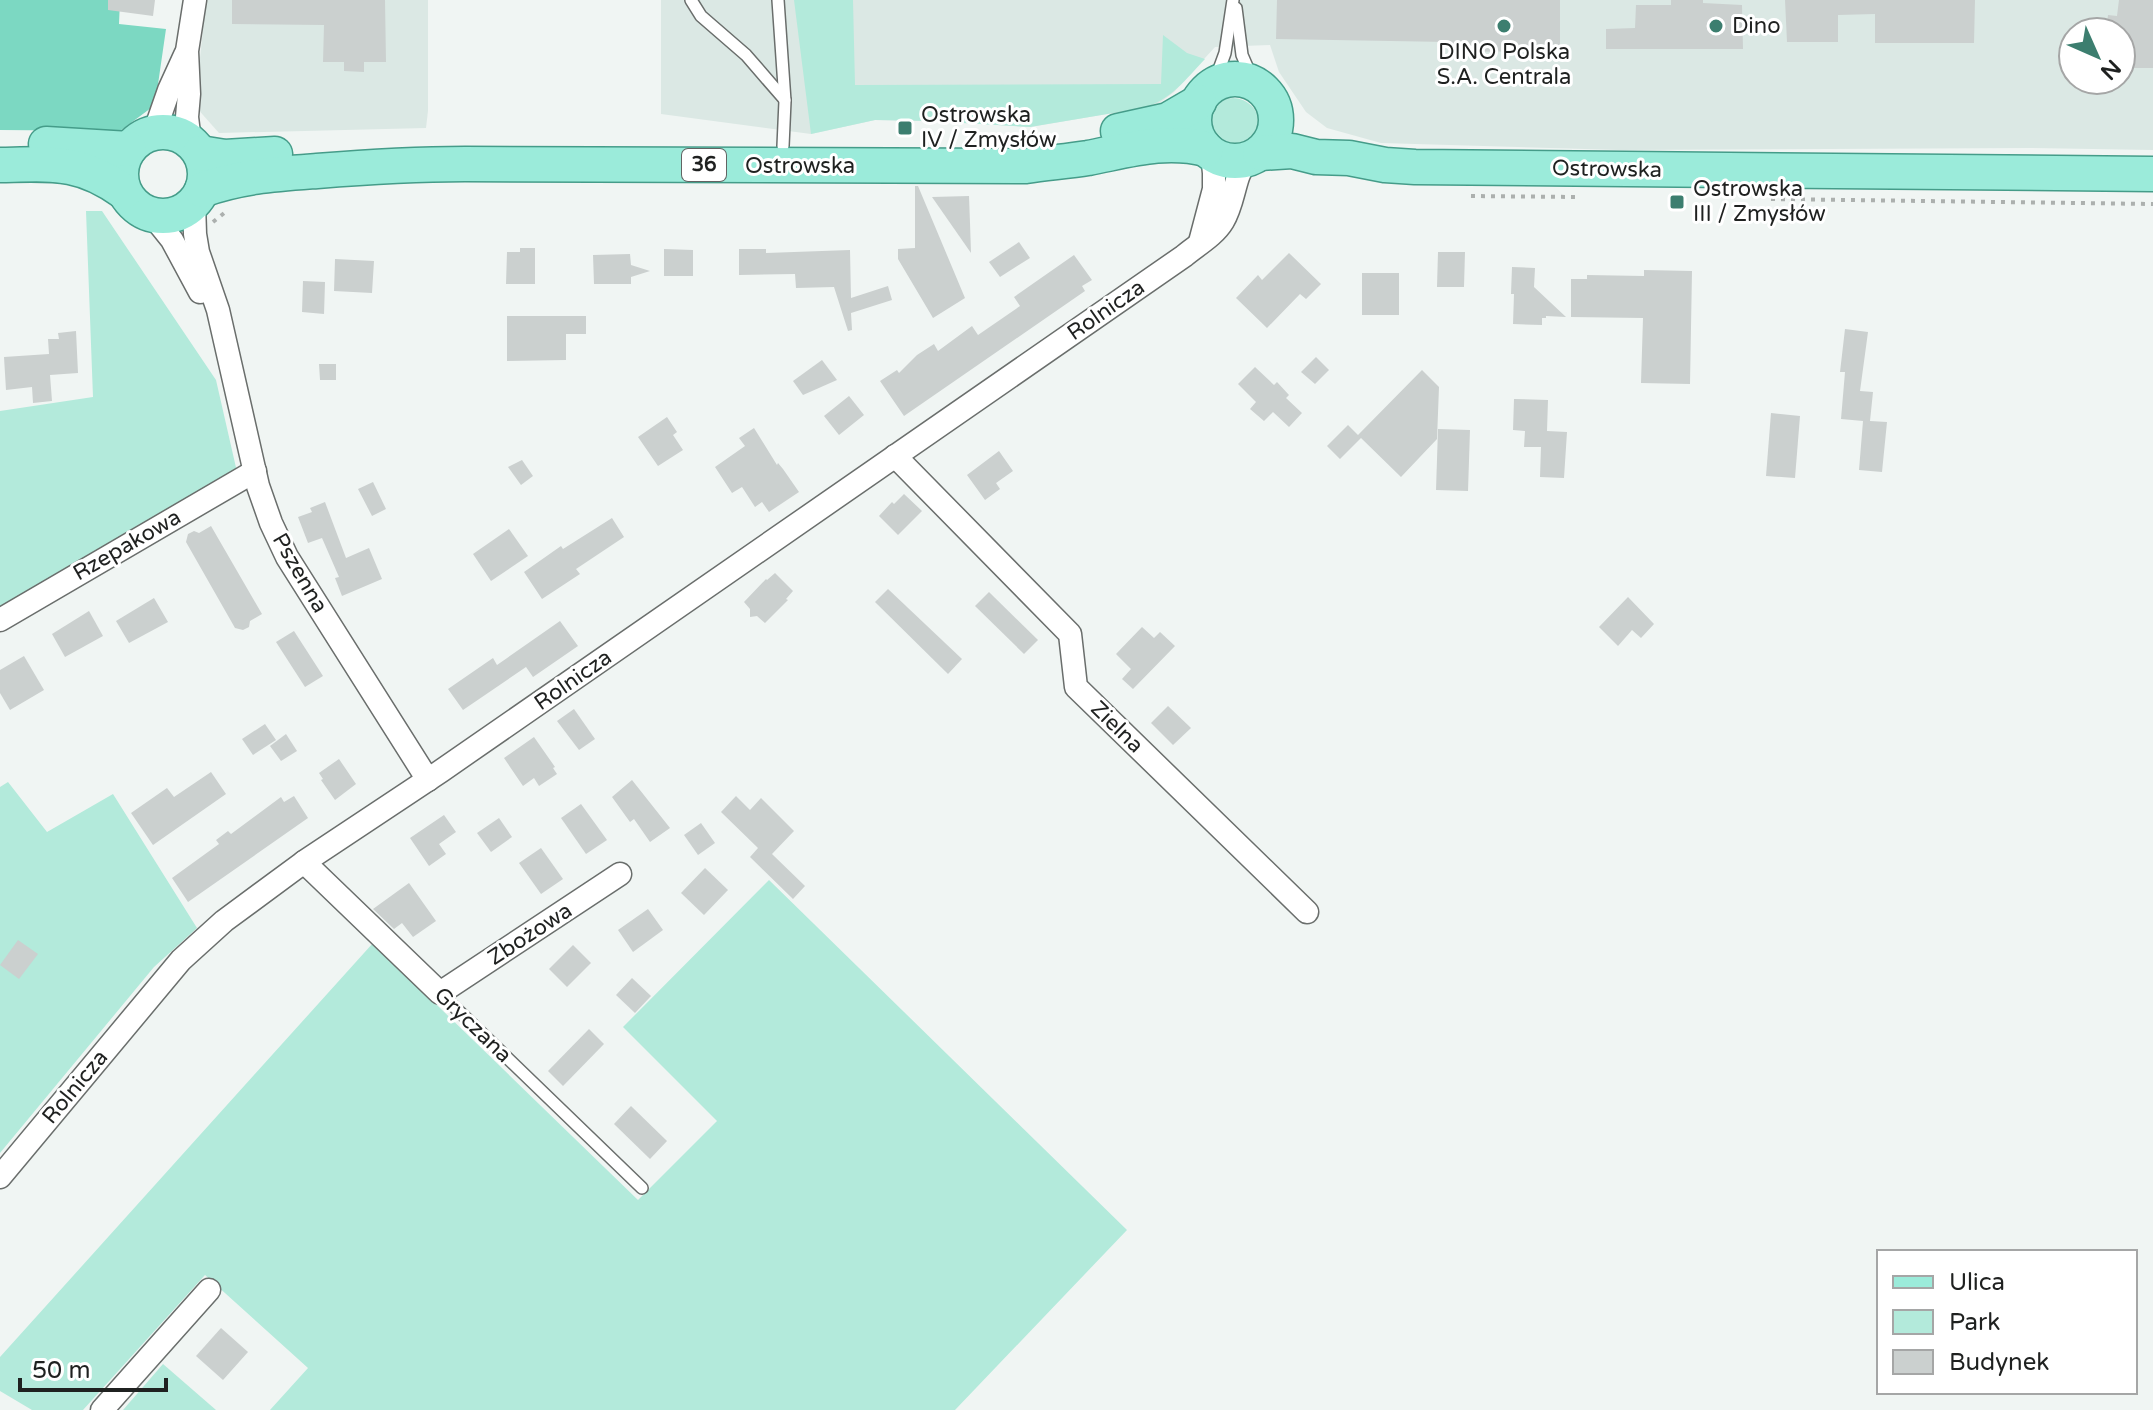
<svg xmlns="http://www.w3.org/2000/svg" width="2153" height="1410" font-family="'Varela Round',sans-serif">
	<style>
		.built { fill: #dbe8e4; fill-rule: evenodd }
		.green { fill: #b3eadb }
		.forest { fill: #7cd8c2 }
		.building { fill: #cbd0cf }
		.lines { fill: none; stroke-linecap: round; stroke-linejoin: round }
		.service-casing { stroke: #6a6e6c; stroke-width: 14 }
		.minor-casing { stroke: #6a6e6c; stroke-width: 25 }
		.primary-casing { stroke: #459c89; stroke-width: 37 }
		.path { stroke: #acb0ae; stroke-width: 4; stroke-dasharray: 4 6; stroke-linecap: butt }
		.service { stroke: #fff; stroke-width: 11 }
		.minor { stroke: #fff; stroke-width: 22 }
		.primary { stroke: #9bebda; stroke-width: 34 }
		.poi-dot { fill: #3c7e6f; stroke: #fff; stroke-width: 3 }
		.labels { text-anchor: middle; dominant-baseline: central; stroke-width: 6; stroke-linejoin: round; paint-order: stroke }
		.shield { fill: #fff; stroke: #626463; stroke-width: 2 }
		.shield-label { font-size: 20px; font-weight: bold; fill: #1f2120 }
		.poi-label { font-size: 22px; fill: #1f2120; stroke: #fff; text-anchor: start }
		.street-label { font-size: 22px; fill: #1f2120; stroke: #fff }
	</style>
	<rect width="100%" height="100%" fill="#f0f5f3"/>
	<g class="built">
		<polygon points="206,0 428,0 428,111 426,128 219,133 195,106"/>
		<path d="M661,0H2153V150L2029,148L1619,150L1381,143L1327,128L1306,112L1279,72L1270,45L1215,47L1174,92L1158,104L1143,108L1030,127L930,121L875,120L811,134L661,114ZM2073,32H2121V80H2073Z"/>
	</g>
	<g class="green">
		<path d="M794,0H853L855,85L1161,84L1163,35L1187,53L1205,59C1186,79 1171,100 1143,108L1030,127L930,121L875,120L811,134Z"/>
		<circle cx="1233" cy="124" r="26"/>
		<polygon points="86,211 102,211 216,380 237,472 0,609 0,411 93,397"/>
		<polygon points="8,782 47,832 113,794 197,928 154,967 0,1153 0,787"/>
		<polygon points="769,880 1127,1230 955,1410 270,1410 308,1368 205,1275 83,1410 32,1410 0,1391 0,1357 373,943 638,1200 717,1121 623,1027"/>
		<polygon points="163,1364 216,1410 123,1410"/>
	</g>
	<polygon class="forest" points="0,0 120,0 119,24 166,29 155,105 120,131 0,130"/>
	<g class="building">
		<polygon points="108,0 155,0 153,16 108,10"/>
		<polygon points="232,0 385,0 386,62 364,62 364,72 344,71 344,62 323,62 324,25 232,24"/>
		<polygon points="1277,0 1560,0 1560,51 1448,52 1448,42 1276,39"/>
		<polygon points="1671,0 1703,0 1703,3 1742,5 1743,49 1606,49 1606,29 1635,28 1636,5 1671,5"/>
		<polygon points="1785,0 1975,0 1974,43 1875,43 1875,14 1838,15 1838,42 1787,42"/>
		<polygon points="2119,0 2153,0 2153,68 2121,68 2121,32 2106,32 2108,15 2117,16"/>
		<polygon points="915,186 918,186 965,298 933,318 898,259 898,249 915,248"/>
		<polygon points="969,196 970,223 971,253 932,197"/>
		<polygon points="1019,242 1030,258 1000,277 989,262"/>
		<polygon points="520,248 535,248 535,284 506,284 507,252 520,252"/>
		<polygon points="664,249 693,250 693,276 664,276"/>
		<polygon points="739,249 766,249 766,253 850,250 851,298 888,286 892,300 851,313 852,330 848,331 834,287 796,288 795,274 739,275"/>
		<polygon points="1438,252 1465,252 1464,287 1437,287"/>
		<polygon points="1289,253 1321,284 1306,299 1300,294 1267,328 1236,298 1258,275 1262,280"/>
		<polygon points="630,254 631,265 650,271 631,277 631,284 594,284 593,255"/>
		<polygon points="1074,255 1092,280 1082,286 1085,291 904,416 880,381 897,370 899,373 917,355 934,344 938,351 972,326 978,335 1020,306 1014,297"/>
		<polygon points="335,259 374,261 372,293 334,291"/>
		<polygon points="1512,267 1535,268 1534,287 1566,317 1546,316 1546,318 1542,318 1542,325 1513,324 1514,294 1511,294"/>
		<polygon points="1644,270 1692,271 1690,384 1641,383 1643,318 1571,317 1571,279 1587,279 1587,275 1644,276"/>
		<rect x="1362" y="273" width="37" height="42"/>
		<polygon points="303,281 325,282 324,314 302,312"/>
		<polygon points="507,316 586,316 586,334 566,334 566,360 507,361"/>
		<polygon points="1845,329 1868,332 1860,391 1873,392 1870,421 1887,422 1882,472 1859,470 1863,421 1841,419 1845,372 1840,372"/>
		<polygon points="76,331 78,373 50,375 52,401 33,403 32,387 6,390 4,357 49,354 48,339 59,339 58,333"/>
		<polygon points="1316,357 1329,370 1315,384 1301,372"/>
		<polygon points="822,360 837,380 803,395 793,381"/>
		<polygon points="319,364 336,364 336,380 320,380"/>
		<polygon points="1255,367 1274,385 1277,382 1289,395 1286,398 1302,413 1289,427 1273,412 1264,421 1250,409 1256,402 1238,384"/>
		<polygon points="1422,370 1439,387 1437,439 1401,477 1361,438 1340,459 1327,446 1348,425 1358,435"/>
		<polygon points="849,396 864,415 839,435 824,416"/>
		<polygon points="1514,399 1548,400 1547,431 1567,432 1564,478 1540,477 1541,447 1524,447 1525,431 1513,430"/>
		<polygon points="1771,413 1800,416 1795,478 1766,476"/>
		<polygon points="667,417 677,432 673,435 683,450 658,466 638,437"/>
		<polygon points="754,428 777,465 778,463 783,469 799,492 769,512 762,502 755,507 742,487 732,493 715,467 745,446 739,438"/>
		<polygon points="1438,429 1470,430 1468,491 1436,490"/>
		<polygon points="999,451 1013,471 996,483 1000,489 985,500 967,475"/>
		<polygon points="522,460 533,476 521,485 508,467"/>
		<polygon points="373,482 386,509 372,516 358,489"/>
		<polygon points="904,494 922,511 898,535 879,516 892,502 894,504"/>
		<polygon points="325,502 346,558 369,548 382,579 342,596 335,578 339,577 322,538 308,543 298,517 312,512 310,508"/>
		<polygon points="612,518 624,537 576,569 580,574 542,599 524,572 561,546 563,549"/>
		<polygon points="211,526 262,614 250,621 249,627 243,630 235,628 186,542 188,534 194,531 199,533"/>
		<polygon points="509,529 528,556 491,581 473,554"/>
		<polygon points="775,573 793,591 786,599 788,600 765,623 757,616 750,617 750,609 744,602 766,579 767,580"/>
		<polygon points="888,589 962,659 948,674 875,602"/>
		<polygon points="989,592 1038,640 1024,654 975,606"/>
		<polygon points="1628,597 1654,624 1641,638 1632,630 1618,646 1599,627"/>
		<polygon points="154,598 168,622 129,643 116,621"/>
		<polygon points="89,611 103,636 65,657 52,634"/>
		<polygon points="560,621 578,646 533,677 526,667 463,710 448,689 493,658 497,665"/>
		<polygon points="1142,627 1154,638 1160,632 1175,646 1133,689 1122,679 1131,669 1116,654"/>
		<polygon points="294,631 323,676 305,687 276,642"/>
		<polygon points="24,656 44,690 10,710 0,693 0,670"/>
		<polygon points="1168,706 1191,728 1173,745 1151,723"/>
		<polygon points="574,709 595,739 579,750 557,721"/>
		<polygon points="265,724 276,740 253,755 242,739"/>
		<polygon points="286,734 297,751 281,761 270,746"/>
		<polygon points="534,737 555,767 553,768 557,774 539,786 534,778 523,786 504,758"/>
		<polygon points="339,759 356,784 335,800 321,780 323,779 319,773"/>
		<polygon points="211,772 226,794 153,845 131,813 167,788 174,797"/>
		<polygon points="632,780 670,828 650,842 634,819 630,822 612,797"/>
		<polygon points="294,796 308,818 188,902 172,878 219,844 216,840 228,831 231,834 281,797 284,802"/>
		<polygon points="736,796 750,810 761,798 794,831 772,854 805,886 793,899 750,857 758,848 721,812"/>
		<polygon points="581,804 607,840 586,854 561,818"/>
		<polygon points="444,815 456,832 439,844 446,854 429,866 410,838"/>
		<polygon points="499,818 512,837 491,852 477,833"/>
		<polygon points="701,823 715,843 698,855 684,835"/>
		<polygon points="541,848 563,879 541,894 519,863"/>
		<polygon points="705,868 728,890 704,915 681,893"/>
		<polygon points="409,883 436,921 413,937 402,923 394,929 373,909"/>
		<polygon points="648,909 663,930 633,952 618,930"/>
		<polygon points="18,940 38,954 19,979 0,965"/>
		<polygon points="573,945 591,963 567,987 549,969"/>
		<polygon points="632,978 651,996 635,1013 616,995"/>
		<polygon points="589,1029 604,1044 563,1086 548,1071"/>
		<polygon points="631,1106 667,1141 650,1159 614,1124"/>
		<polygon points="221,1328 248,1352 223,1380 196,1356"/>
	</g>
	<g class="lines">
		<defs>
			<g id="service">
				<polyline points="691,0 701,16 746,55 785,100"/>
				<polyline points="778,0 785,101 783,146"/>
				<polyline points="1236,8 1242,55 1255,85"/>
				<polyline points="1213,86 1225,53 1233,0"/>
				<polyline points="440,993 642,1188"/>
			</g>
			<g id="minor">
				<polyline points="154,133 169,90 185,55"/>
				<polyline points="190,142 187,117 189,94 187,51 195,0"/>
				<polyline points="194,203 195,234 198,252 218,310 258,486 271,523 287,557 428,780"/>
				<polyline points="152,215 172,240 200,292"/>
				<polyline points="1200,242 1214,189 1214,173 1212,154"/>
				<polyline points="895,456 1070,634 1076,687 1307,912"/>
				<polyline points="0,620 255,471"/>
				<polyline points="304,862 440,993 620,874"/>
				<path d="M0,1177L181,960L224,921L304,862L441,771L1184,256C1197,245 1214,236 1223,221C1231,208 1233,192 1238,177C1240,171 1244,165 1247,160"/>
				<polyline points="102,1410 209,1290"/>
			</g>
			<g id="primary">
				<circle cx="1235" cy="120" r="41"/>
				<polyline points="1118,131 1168,120 1199,102"/>
				<circle cx="163" cy="174" r="42"/>
				<polyline points="46,144 129,149"/>
				<polyline points="200,153 225,157 275,154"/>
				<polyline points="1260,153 1292,151 1316,157 1349,158 1385,165 1415,167 2153,174"/>
				<path d="M0,165C52,164 80,160 124,192"/>
				<path d="M202,190C241,176 276,174 317,171C366,167 415,164 465,164L1026,166C1047,163 1068,161 1088,158C1130,150 1164,139 1206,149"/>
			</g>
		</defs>
		<use href="#service" class="service-casing"/>
		<use href="#minor" class="minor-casing"/>
		<use href="#primary" class="primary-casing"/>
		<g class="path">
			<polyline points="1471,196 1575,197"/>
			<polyline points="1771,199 2153,204"/>
			<polyline points="213,222 228,210"/>
		</g>
		<use href="#service" class="service"/>
		<use href="#minor" class="minor"/>
		<use href="#primary" class="primary"/>
	</g>
	<g class="poi-dot">
		<circle cx="1504" cy="26" r="8"/>
		<circle cx="1716" cy="26" r="8"/>
		<rect x="897" y="120" width="16" height="16" rx="4"/>
		<rect x="1669" y="194" width="16" height="16" rx="4"/>
	</g>
	<g class="labels">
		<rect class="shield" x="682" y="149" width="44" height="32" rx="6"/>
		<g class="shield-label">
			<text x="704" y="165">36</text>
		</g>
		<g class="poi-label">
			<text x="1732" y="26">Dino</text>
			<text x="1504" y="52" text-anchor="middle">DINO Polska<tspan x="1504" dy="25">S.A. Centrala</tspan></text>
			<text x="921" y="115">Ostrowska<tspan x="921" dy="25">IV / Zmysłów</tspan></text>
			<text x="1693" y="189">Ostrowska<tspan x="1693" dy="25">III / Zmysłów</tspan></text>
		</g>
		<g class="street-label">
			<text x="800" y="166">Ostrowska</text>
			<text transform="translate(1607 169) rotate(1)">Ostrowska</text>
			<text transform="translate(1106 310) rotate(-35)">Rolnicza</text>
			<text transform="translate(127 545) rotate(-30)">Rzepakowa</text>
			<text transform="translate(300 573) rotate(60)">Pszenna</text>
			<text transform="translate(573 680) rotate(-35)">Rolnicza</text>
			<text transform="translate(1117 727) rotate(44)">Zielna</text>
			<text transform="translate(530 934) rotate(-33)">Zbożowa</text>
			<text transform="translate(473 1025) rotate(44)">Gryczana</text>
			<text transform="translate(75 1087) rotate(-50)">Rolnicza</text>
		</g>
	</g>
	<rect x="1877" y="1250" width="260" height="144" fill="#ffffff" stroke="#a5a6a6" stroke-width="2"/>
	<rect x="1893" y="1276" width="40" height="12" fill="#9bebda" stroke="#a5a6a6" stroke-width="2"/>
	<text x="1949" y="1290" font-size="24" fill="#1f2120">Ulica</text>
	<rect x="1893" y="1310" width="40" height="24" fill="#b3eadb" stroke="#a5a6a6" stroke-width="2"/>
	<text x="1949" y="1330" font-size="24" fill="#1f2120">Park</text>
	<rect x="1893" y="1350" width="40" height="24" fill="#cbd0cf" stroke="#a5a6a6" stroke-width="2"/>
	<text x="1949" y="1370" font-size="24" fill="#1f2120">Budynek</text>
	<g transform="translate(2097 56) rotate(135)"><circle r="38" fill="#ffffff" stroke="#a5a6a6" stroke-width="2"/>
	<path d="M0-6L14 30L0 20L-14 30Z" fill="#3c7e6f"/>
	<text y="-12" font-size="22" font-weight="bold" text-anchor="middle" fill="#1f2120">N</text>
	</g>
	<path d="M20 1378v12h146v-12" fill="none" stroke="#1f2120" stroke-width="4"/>
	<text x="32" y="1378" font-size="24" fill="#1f2120" stroke="#ffffff" stroke-width="6" paint-order="stroke">50 m</text>
</svg>
